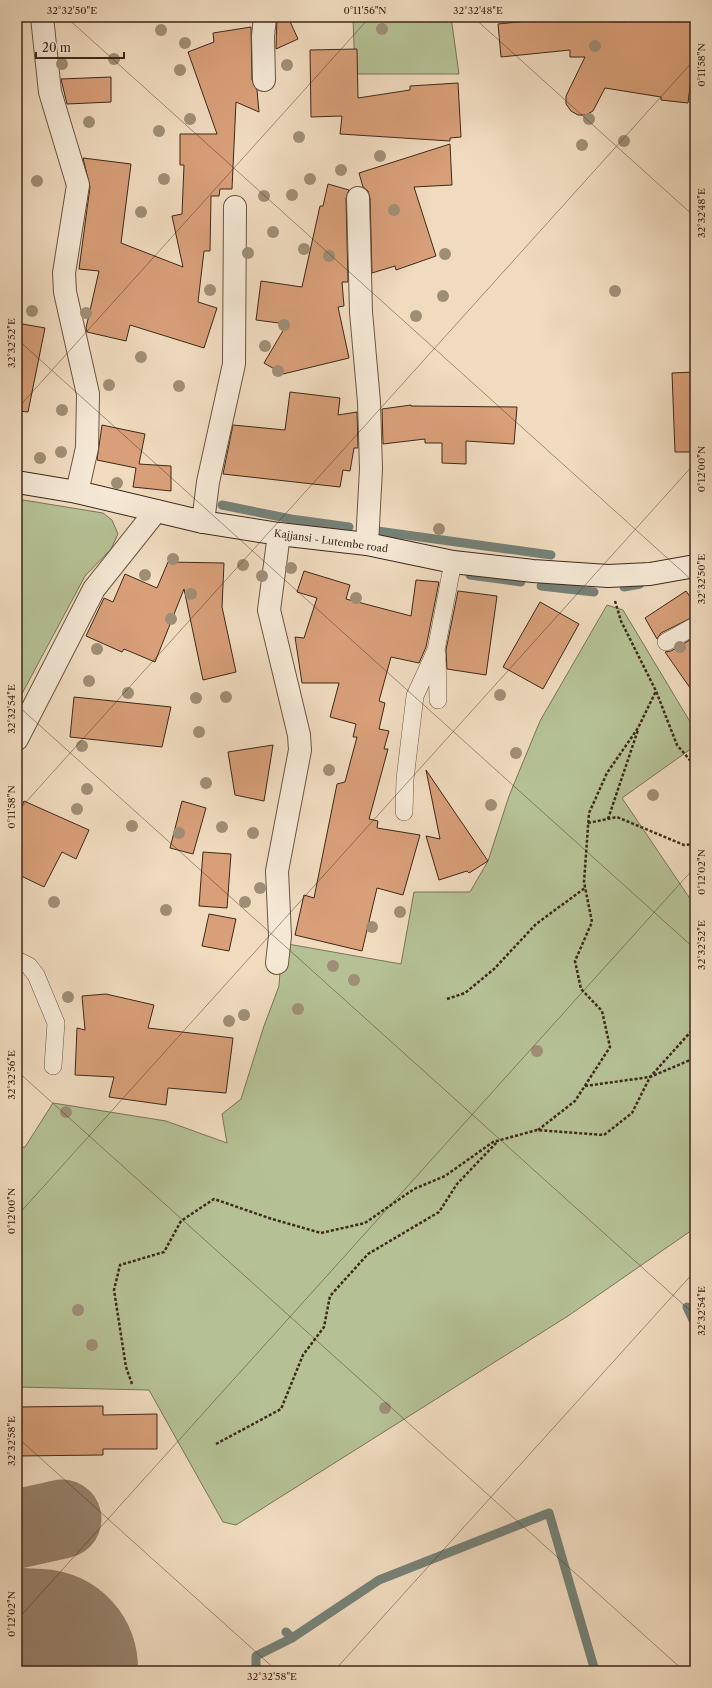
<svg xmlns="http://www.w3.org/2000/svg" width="712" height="1688" font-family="'Libre Caslon Text',serif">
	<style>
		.green { fill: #b5c195; stroke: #7a7558 }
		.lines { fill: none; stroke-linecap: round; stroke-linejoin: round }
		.stream { stroke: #758177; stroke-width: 9 }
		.taxiway { stroke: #97826d; stroke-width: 79 }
		.runway { stroke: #97826d; stroke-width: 198 }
		.building { fill: #d89f79; stroke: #3e291b }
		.lane-casing { stroke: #6a5644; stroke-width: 18 }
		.street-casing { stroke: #6a5644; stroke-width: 24 }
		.secondary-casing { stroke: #3e291b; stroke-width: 24 }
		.path { stroke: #3e291b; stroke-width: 2.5; stroke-dasharray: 3 2; stroke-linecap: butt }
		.lane { stroke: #f5e8d5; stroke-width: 17 }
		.street { stroke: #f5e8d5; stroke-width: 22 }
		.secondary { stroke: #f5e8d5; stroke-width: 22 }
		.tree { fill: #9f8e76 }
		.ticks { fill: none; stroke: #3e291b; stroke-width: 1; stroke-opacity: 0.45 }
		.labels { text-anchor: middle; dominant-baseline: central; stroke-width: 3; stroke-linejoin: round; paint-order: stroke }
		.street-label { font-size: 10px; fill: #3e291b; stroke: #f5e8d5 }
		.neatline { fill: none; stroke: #3e291b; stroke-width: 1.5 }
		.ticks-label { font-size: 10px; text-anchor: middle; fill: #3e291b }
	</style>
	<rect width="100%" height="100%" fill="#f0dbbf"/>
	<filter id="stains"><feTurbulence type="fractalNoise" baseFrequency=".005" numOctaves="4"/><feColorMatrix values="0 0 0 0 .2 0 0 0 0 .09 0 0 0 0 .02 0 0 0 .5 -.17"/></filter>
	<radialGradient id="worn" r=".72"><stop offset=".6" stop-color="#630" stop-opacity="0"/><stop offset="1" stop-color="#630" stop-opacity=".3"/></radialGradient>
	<g class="green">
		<polygon points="353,17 451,17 459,74 355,74"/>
		<polygon points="17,499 103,513 112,520 118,534 111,549 85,576 17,703"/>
		<polygon points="607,605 623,610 695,730 695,746 622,798 695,906 695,1228 568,1316 236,1525 223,1522 149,1390 17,1387 17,1148 25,1147 53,1103 166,1121 227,1143 222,1114 241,1099 264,1026 279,986 282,943 401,964 414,892 470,892 488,861 509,796 540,721"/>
	</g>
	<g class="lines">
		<g class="stream">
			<polyline points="222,505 291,519 349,527"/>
			<polyline points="370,530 551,555"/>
			<polyline points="470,575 521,582"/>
			<polyline points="541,586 594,592"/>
			<polyline points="624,587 640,584"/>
			<polyline points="687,1307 695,1324"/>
			<polyline points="292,1638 379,1580 549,1513 595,1671"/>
			<polyline points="256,1671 256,1656 292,1638 286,1632"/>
		</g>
		<polyline class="taxiway" points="17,1529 62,1519"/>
		<polyline class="runway" points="17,1667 39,1668"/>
	</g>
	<g class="building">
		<polygon points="277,17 288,17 298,39 276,49"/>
		<polygon points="625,17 690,17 695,48 688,103 661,100 661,97 605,88 593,111 586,115 578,115 571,111 566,104 566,96 585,57 570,57 570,50 501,57 498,24 557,18 558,20 626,22"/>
		<polygon points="251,27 252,80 257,90 259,112 236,102 232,189 220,189 219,196 211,196 210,251 204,251 198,302 217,308 204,348 130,325 126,341 87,332 86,328 99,271 79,269 90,187 83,158 131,164 121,243 183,267 172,216 182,214 184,165 180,165 180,134 217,134 188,52 214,42 213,33"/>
		<polygon points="357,49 358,98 410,90 410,86 458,83 461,137 450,138 450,141 340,134 342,116 311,117 310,50"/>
		<polygon points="111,77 111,102 67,104 61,79"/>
		<polygon points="450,144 452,185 414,187 436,256 396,270 395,266 372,273 370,198 368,191 363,187 359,173"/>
		<polygon points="328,184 349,190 346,198 348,282 342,282 344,306 338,307 349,358 283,374 264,363 287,324 256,320 261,281 302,287 320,206 323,206"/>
		<polygon points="17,323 45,328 28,412 17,411"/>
		<polygon points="695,372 695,452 675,452 672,373"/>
		<polygon points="290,392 340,398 338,415 357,412 358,448 354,448 350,471 343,470 340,487 223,474 233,425 285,430"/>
		<polygon points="411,405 411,406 517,407 514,444 466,441 466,464 442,463 442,443 425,443 425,439 383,444 382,409"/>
		<polygon points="102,425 145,434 139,464 171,466 171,491 133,487 136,468 97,460"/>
		<polygon points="168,562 224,563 222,607 236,672 203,680 184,589 155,662 124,649 122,652 86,636 104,598 113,602 125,574 157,588"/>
		<polygon points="304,571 350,585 346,599 411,616 416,580 439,582 426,647 419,663 391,657 379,701 385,703 379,729 389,731 384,749 388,749 369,819 378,821 377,828 420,835 403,895 377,888 362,951 295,935 304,895 314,898 337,784 345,782 357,737 353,737 356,724 330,717 339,683 302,683 295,637 304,638 317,598 297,592"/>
		<polygon points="458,591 497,596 486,675 447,669 446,650"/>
		<polygon points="686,591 695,604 695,616 661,633 657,639 645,618"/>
		<polygon points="540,602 579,624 543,689 503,667"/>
		<polygon points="695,637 695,695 665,652 671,651"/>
		<polygon points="74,697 171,707 162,747 70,737"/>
		<polygon points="273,745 264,801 235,795 228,752"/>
		<polygon points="426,770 488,861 469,873 467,871 439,880 426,836 440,839"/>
		<polygon points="24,801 89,830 76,859 62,852 44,887 17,874 17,817"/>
		<polygon points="182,801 206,808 193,854 170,848"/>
		<polygon points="203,852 231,854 227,908 199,906"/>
		<polygon points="209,914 236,919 229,951 202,946"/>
		<polygon points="106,994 154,1005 148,1028 233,1038 226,1093 168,1088 166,1105 109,1097 114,1077 75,1075 77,1028 85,1030 82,996"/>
		<polygon points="103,1406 103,1415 157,1414 157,1449 103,1449 103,1455 17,1456 17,1407"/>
	</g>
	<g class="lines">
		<defs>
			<g id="lane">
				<polyline points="666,642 695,626"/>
				<polyline points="437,654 438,700"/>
				<polyline points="404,812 405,779 415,696 436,650 453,562"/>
				<polyline points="17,960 29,966 36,975 56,1023 53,1066"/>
			</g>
			<g id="street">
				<polyline points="42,17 50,92 78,185 64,273 65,292 88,394 87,448 77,492"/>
				<polyline points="264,80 263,36 265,17"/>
				<polyline points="358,198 361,312 369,402 371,469 367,544"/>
				<polyline points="203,522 208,482 234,364 235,207"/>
				<polyline points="17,739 94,589 156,511"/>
				<polyline points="277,963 280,936 277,871 300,750 299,735 269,610 279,534"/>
			</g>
			<polyline id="secondary" points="17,482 77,492 203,522 279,534 367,544 453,562 533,571 608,576 650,574 695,566"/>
		</defs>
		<use href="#lane" class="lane-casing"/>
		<use href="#street" class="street-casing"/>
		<use href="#secondary" class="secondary-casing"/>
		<g class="path">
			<polyline points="615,601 621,621 656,691 677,745 695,766"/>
			<polyline points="608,819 638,730"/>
			<polyline points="588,823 617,817 684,845 695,844"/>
			<polyline points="447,999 465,993 494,969 536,924 585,888"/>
			<polyline points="585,1086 650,1077 695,1058"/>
			<polyline points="538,1130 575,1101 610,1047 602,1011 581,989 575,961 592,922 584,882 589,813 607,773 638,728 656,691"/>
			<polyline points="132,1384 126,1367 114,1290 120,1265 164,1252 181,1221 214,1199 272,1219 321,1233 365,1223 414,1189 445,1176 493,1142 537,1130 604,1135 632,1113 650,1077 695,1027"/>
			<polyline points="216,1444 281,1409 303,1355 324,1327 330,1296 368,1254 439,1212 457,1184 498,1141"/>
		</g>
		<use href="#lane" class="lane"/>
		<use href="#street" class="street"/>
		<use href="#secondary" class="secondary"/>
	</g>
	<g class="tree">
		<circle cx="382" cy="29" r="6"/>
		<circle cx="161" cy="30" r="6"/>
		<circle cx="185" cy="43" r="6"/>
		<circle cx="595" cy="46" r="6"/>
		<circle cx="114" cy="59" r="6"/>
		<circle cx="62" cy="64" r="6"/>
		<circle cx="287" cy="65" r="6"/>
		<circle cx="180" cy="70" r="6"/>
		<circle cx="190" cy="119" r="6"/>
		<circle cx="589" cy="119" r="6"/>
		<circle cx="89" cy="122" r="6"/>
		<circle cx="159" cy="131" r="6"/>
		<circle cx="299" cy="137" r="6"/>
		<circle cx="624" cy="141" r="6"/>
		<circle cx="582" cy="145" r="6"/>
		<circle cx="380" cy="156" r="6"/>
		<circle cx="341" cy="170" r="6"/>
		<circle cx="164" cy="179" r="6"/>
		<circle cx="310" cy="179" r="6"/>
		<circle cx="37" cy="181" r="6"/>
		<circle cx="292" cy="195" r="6"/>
		<circle cx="264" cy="196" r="6"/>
		<circle cx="394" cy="210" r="6"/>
		<circle cx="141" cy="212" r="6"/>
		<circle cx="273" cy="232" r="6"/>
		<circle cx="304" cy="249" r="6"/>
		<circle cx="248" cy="253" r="6"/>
		<circle cx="445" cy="254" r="6"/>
		<circle cx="329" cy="256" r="6"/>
		<circle cx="210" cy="290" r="6"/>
		<circle cx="615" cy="291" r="6"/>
		<circle cx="443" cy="296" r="6"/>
		<circle cx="32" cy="311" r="6"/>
		<circle cx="86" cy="313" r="6"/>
		<circle cx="416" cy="316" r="6"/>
		<circle cx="284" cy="325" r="6"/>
		<circle cx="265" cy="346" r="6"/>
		<circle cx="141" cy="357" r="6"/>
		<circle cx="278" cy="371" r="6"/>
		<circle cx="109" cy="385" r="6"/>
		<circle cx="179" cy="386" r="6"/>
		<circle cx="62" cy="410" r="6"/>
		<circle cx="61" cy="452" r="6"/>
		<circle cx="40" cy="458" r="6"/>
		<circle cx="117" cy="483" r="6"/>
		<circle cx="439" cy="529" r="6"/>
		<circle cx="173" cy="559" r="6"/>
		<circle cx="243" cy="565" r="6"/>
		<circle cx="291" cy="568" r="6"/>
		<circle cx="145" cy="575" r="6"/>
		<circle cx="262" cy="576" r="6"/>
		<circle cx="191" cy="594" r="6"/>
		<circle cx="356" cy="598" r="6"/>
		<circle cx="171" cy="619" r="6"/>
		<circle cx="680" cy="647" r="6"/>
		<circle cx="97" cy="649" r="6"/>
		<circle cx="89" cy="681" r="6"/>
		<circle cx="128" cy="693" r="6"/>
		<circle cx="500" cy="695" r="6"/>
		<circle cx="226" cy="697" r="6"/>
		<circle cx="196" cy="698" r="6"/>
		<circle cx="199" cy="732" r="6"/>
		<circle cx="82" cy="746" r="6"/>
		<circle cx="516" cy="753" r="6"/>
		<circle cx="329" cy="770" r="6"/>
		<circle cx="206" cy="783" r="6"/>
		<circle cx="87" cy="789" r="6"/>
		<circle cx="653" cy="795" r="6"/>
		<circle cx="491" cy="805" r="6"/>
		<circle cx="77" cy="809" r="6"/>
		<circle cx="132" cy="826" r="6"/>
		<circle cx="222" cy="827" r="6"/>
		<circle cx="179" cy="833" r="6"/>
		<circle cx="253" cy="833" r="6"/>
		<circle cx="260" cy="888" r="6"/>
		<circle cx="54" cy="902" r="6"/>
		<circle cx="245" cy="902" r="6"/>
		<circle cx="166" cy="910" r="6"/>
		<circle cx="400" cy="912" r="6"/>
		<circle cx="372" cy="927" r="6"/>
		<circle cx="333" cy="966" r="6"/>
		<circle cx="354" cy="980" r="6"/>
		<circle cx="68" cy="997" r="6"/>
		<circle cx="298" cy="1009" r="6"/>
		<circle cx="244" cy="1015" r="6"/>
		<circle cx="229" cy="1021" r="6"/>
		<circle cx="537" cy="1051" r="6"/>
		<circle cx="66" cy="1112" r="6"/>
		<circle cx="78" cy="1310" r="6"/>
		<circle cx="92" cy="1345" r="6"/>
		<circle cx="385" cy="1408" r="6"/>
	</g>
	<path class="ticks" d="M66,17L695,583M473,17L695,217M17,339L695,949M17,409L370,17M17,705L695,1315M17,812L695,59M17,1071L684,1671M17,1216L695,463M17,1437L277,1671M17,1620L695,867M334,1671L695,1271"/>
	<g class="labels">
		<g class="street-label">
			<text transform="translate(331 541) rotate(8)">Kajjansi - Lutembe road</text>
		</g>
	</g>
	<rect width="712" height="1688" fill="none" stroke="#f0dbbf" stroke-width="44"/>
	<path d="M36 52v6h88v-6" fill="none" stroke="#3e291b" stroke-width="2"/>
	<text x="42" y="52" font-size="12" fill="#3e291b" stroke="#f5e8d5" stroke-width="3" paint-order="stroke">20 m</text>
	<rect x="22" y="22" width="668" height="1644" class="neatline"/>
	<g class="ticks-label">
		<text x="72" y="14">32°32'50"E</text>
		<text x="365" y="14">0°11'56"N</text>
		<text x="478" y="14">32°32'48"E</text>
		<text transform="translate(701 65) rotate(-90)" y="4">0°11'58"N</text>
		<text transform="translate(701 213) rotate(-90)" y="4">32°32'48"E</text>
		<text transform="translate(11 343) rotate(-90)" y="4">32°32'52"E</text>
		<text transform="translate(701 469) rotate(-90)" y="4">0°12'00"N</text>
		<text transform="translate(701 579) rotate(-90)" y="4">32°32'50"E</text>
		<text transform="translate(11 709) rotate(-90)" y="4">32°32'54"E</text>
		<text transform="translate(11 807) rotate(-90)" y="4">0°11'58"N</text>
		<text transform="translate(701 872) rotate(-90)" y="4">0°12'02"N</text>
		<text transform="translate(701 945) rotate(-90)" y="4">32°32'52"E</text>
		<text transform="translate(11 1075) rotate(-90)" y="4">32°32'56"E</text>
		<text transform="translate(11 1211) rotate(-90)" y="4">0°12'00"N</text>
		<text transform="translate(701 1311) rotate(-90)" y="4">32°32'54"E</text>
		<text transform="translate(11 1441) rotate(-90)" y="4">32°32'58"E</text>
		<text transform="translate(11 1614) rotate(-90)" y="4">0°12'02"N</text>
		<text x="272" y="1680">32°32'58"E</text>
	</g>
	<rect width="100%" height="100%" filter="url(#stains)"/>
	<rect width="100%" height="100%" fill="url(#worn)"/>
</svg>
